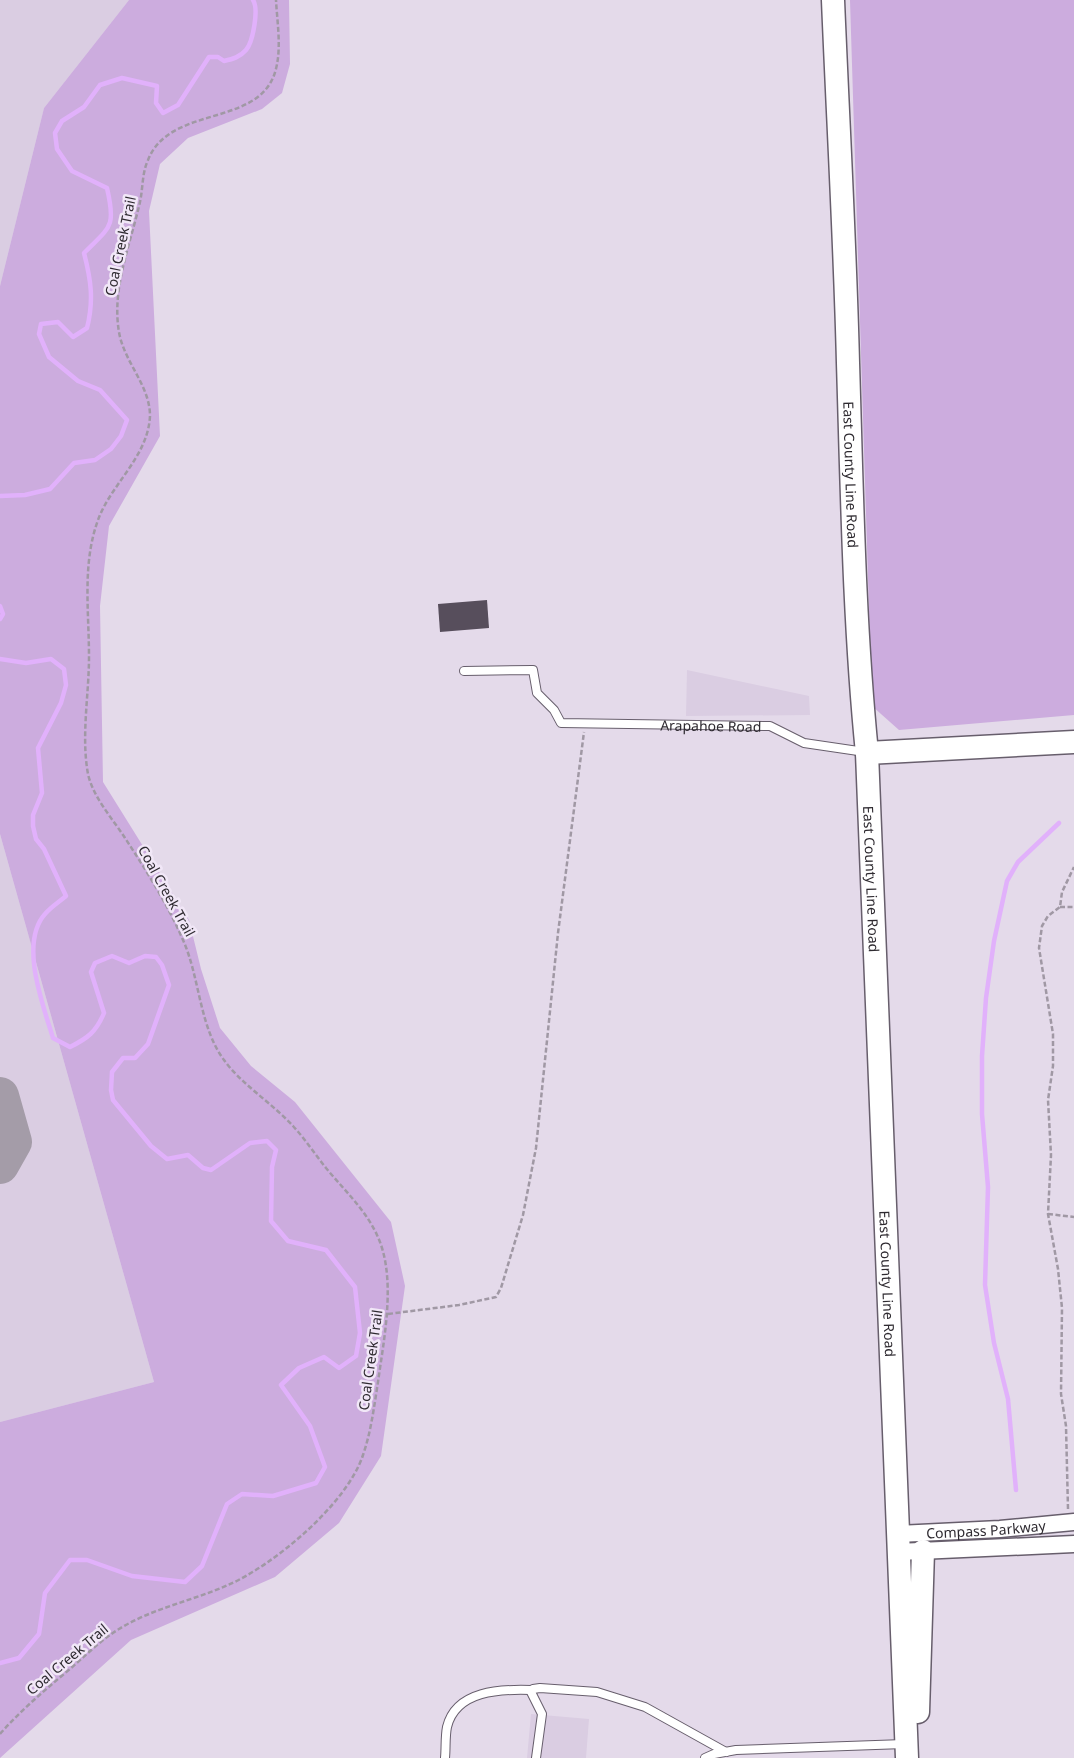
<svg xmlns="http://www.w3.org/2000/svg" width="1074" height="1758" font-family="'Noto Sans',sans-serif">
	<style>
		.built { fill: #dacde2 }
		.green { fill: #ccacde }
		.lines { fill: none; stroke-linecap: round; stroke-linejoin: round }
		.stream { stroke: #e1b1fb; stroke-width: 4.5 }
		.taxiway { stroke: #a49ca8; stroke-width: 38 }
		.building { fill: #574e5c }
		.service-casing { stroke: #675e6c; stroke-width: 10 }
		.minor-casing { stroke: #675e6c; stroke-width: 19 }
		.secondary-casing { stroke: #675e6c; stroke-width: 25 }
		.path { stroke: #a098a4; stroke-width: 2.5; stroke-dasharray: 5 2.5; stroke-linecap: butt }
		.service { stroke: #fff; stroke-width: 8 }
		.minor { stroke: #fff; stroke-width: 16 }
		.secondary { stroke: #fff; stroke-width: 22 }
		.labels { text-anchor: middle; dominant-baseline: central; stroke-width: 5; stroke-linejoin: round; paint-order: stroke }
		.street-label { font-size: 14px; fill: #2e2a30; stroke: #f1e7f7 }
	</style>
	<rect width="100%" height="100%" fill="#e4daea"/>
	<g class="built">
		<polygon points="0,0 129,0 44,108 0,286"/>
		<polygon points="687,670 809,696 810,715 686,716"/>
		<polygon points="0,834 154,1382 0,1422"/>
		<polygon points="531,1714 589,1719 586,1758 527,1758"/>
	</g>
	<g class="green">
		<polygon points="129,0 289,0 290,64 282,93 262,109 188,138 160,164 149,211 160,436 109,526 100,606 103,782 189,920 201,969 220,1028 251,1066 295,1102 391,1222 405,1286 381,1456 339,1523 275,1577 131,1640 0,1758 0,1422 154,1382 0,834 0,286 44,108"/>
		<polygon points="850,0 1074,0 1074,715 899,730 872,706"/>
	</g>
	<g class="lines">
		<g class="stream">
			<path d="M0,496L25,495L50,489L74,463L95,460L111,449L121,436L127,420L100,390L78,381L49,357L39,334L41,324L58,322L73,337L87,328C94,300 91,280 84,253C111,226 116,227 107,188L72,171L57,149L55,133L62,121L84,107L100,85L122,78L157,86L156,103L163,113L178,105L209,57H218L224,61C233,59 240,57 246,50C253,42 259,9 253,0"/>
			<polyline points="0,606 3,614 0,619"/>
			<path d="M0,659L26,663L51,659L64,669L66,685L61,703L38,748L42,793L33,815V826L36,839L44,849L66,896C59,902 51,907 45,914C19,943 43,1005 53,1038L70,1047C88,1038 96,1032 104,1013L91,972L95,963L112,956L129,963L145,956L156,957L162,965L169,985L148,1044L135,1058H123L112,1072L111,1090L113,1100L151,1146L167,1159L188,1155L203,1168L211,1170L250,1143L267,1141L276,1150L272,1167L271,1221L288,1241L326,1250L355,1287L360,1333L356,1356L339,1368L324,1357L299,1368L281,1385L310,1426L325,1467L316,1483L273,1496L242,1494L227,1504L202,1566L185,1582L132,1576L87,1560H70L45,1593L39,1634L19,1658L0,1663"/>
			<polyline points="1016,1490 1008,1399 994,1343 985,1285 988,1187 982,1114 982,1056 986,998 994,941 1007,881 1018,862 1059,823"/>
		</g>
		<polyline class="taxiway" points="0,1096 13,1142 0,1165"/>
	</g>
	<polygon class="building" points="487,600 489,628 440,632 438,604"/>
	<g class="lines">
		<defs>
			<g id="service">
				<path id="s1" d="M464,671L533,670L537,693L554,710L561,723L770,726L804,743L865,752"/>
				<path d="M445,1758C446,1748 445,1737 447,1727C456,1690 501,1689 531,1690"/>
				<polyline points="536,1758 542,1714 531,1692 533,1689 540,1688 597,1692 645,1707 726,1752"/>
				<polyline points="705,1758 714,1754 736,1750 904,1744"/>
			</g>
			<g id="minor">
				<path id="s2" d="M898,1534L1000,1529L1074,1522"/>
				<polyline points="898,1552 1074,1544"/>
			</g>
			<g id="secondary">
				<path id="s3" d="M833,0C838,121 845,242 848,363C852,493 854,623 867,753L907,1758"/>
				<polyline points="867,753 1074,742"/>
				<polyline points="918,1712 923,1551"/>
			</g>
		</defs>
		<use href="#service" class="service-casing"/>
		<use href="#minor" class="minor-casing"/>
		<use href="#secondary" class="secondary-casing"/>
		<g class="path">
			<polyline points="1060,907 1074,907"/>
			<polyline points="1048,1214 1074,1217"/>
			<polyline points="388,1314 459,1305 496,1297 501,1288 523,1215 536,1148 558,933 584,732"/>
			<polyline points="1068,1509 1066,1426 1061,1394 1062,1308 1058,1269 1048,1214 1051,1155 1048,1100 1053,1066 1053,1034 1039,948 1042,926 1048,916 1060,907 1062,892 1074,867"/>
			<path d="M0,1734C21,1710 45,1690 70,1669C86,1655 101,1640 119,1629C153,1608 192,1601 228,1585C274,1565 347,1504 363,1455C371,1432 374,1407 378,1382C384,1338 397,1277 377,1235C365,1209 344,1190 326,1168C315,1154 305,1139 293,1126C273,1104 240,1083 224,1060C199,1026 200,978 183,940C168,905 146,870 125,838C112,818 93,797 88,774C81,736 89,695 89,657C89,611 82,564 98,520C111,484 148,457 150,416C150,387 127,365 120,337C110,292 130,246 140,202C143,188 142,173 148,160C171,102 266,130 277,64C281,44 277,20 276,0"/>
		</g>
		<use href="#service" class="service"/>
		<use href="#minor" class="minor"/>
		<use href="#secondary" class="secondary"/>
	</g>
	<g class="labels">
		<g class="street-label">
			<text transform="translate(120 246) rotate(-78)">Coal Creek Trail</text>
			<text stroke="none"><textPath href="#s3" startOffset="475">East County Line Road</textPath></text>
			<text stroke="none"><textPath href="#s1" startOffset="281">Arapahoe Road</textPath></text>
			<text stroke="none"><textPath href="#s3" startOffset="880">East County Line Road</textPath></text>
			<text transform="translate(167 891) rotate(61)">Coal Creek Trail</text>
			<text stroke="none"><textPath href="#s3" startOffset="1285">East County Line Road</textPath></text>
			<text transform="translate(370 1360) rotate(-82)">Coal Creek Trail</text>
			<text stroke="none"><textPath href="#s2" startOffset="88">Compass Parkway</textPath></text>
			<text transform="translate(67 1659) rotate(-40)">Coal Creek Trail</text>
		</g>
	</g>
</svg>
